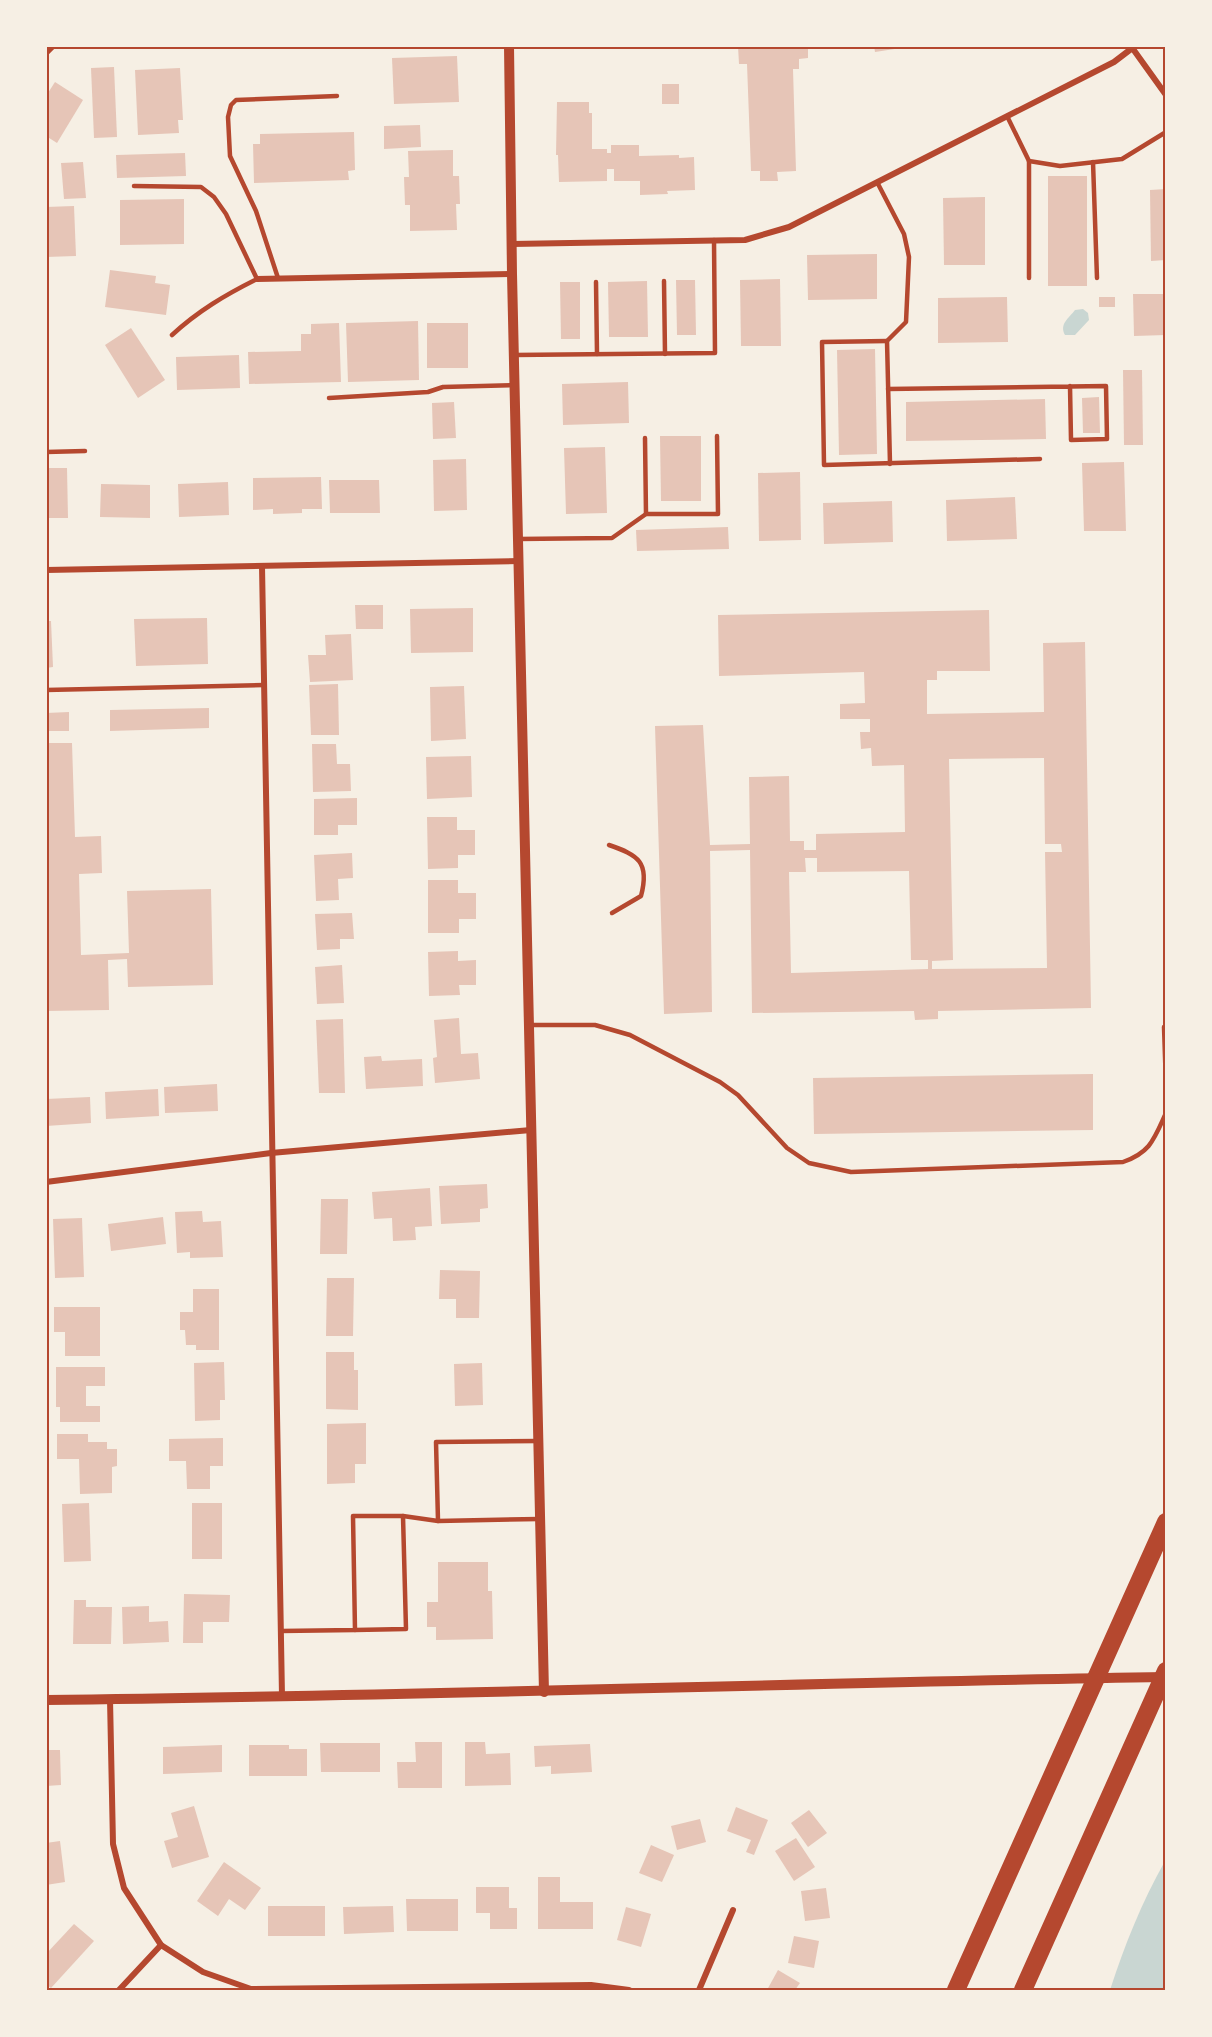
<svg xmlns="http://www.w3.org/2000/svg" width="1212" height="2037" font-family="'Sofia Sans Condensed',sans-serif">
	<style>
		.water { fill: #c9d6d2 }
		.building { fill: #e6c5b7; fill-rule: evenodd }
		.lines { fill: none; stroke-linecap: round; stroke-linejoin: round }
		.service { stroke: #b5482f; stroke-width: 4.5 }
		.minor { stroke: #b5482f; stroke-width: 6 }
		.tertiary { stroke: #b5482f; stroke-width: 10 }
		.motorway { stroke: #b5482f; stroke-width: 18 }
		.neatline { fill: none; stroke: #b5482f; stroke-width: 2 }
	</style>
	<rect width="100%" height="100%" fill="#f6efe4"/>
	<g class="water">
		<path d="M1083,309L1088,313L1089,320L1075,335H1065C1059,324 1069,318 1075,310Z"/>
		<path d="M1165,1861V1990H1110C1125,1944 1141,1904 1165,1861Z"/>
	</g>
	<g class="building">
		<polygon points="738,46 808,46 808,58 799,59 799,69 793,69 796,171 777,172 778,181 760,181 760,171 751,171 747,64 739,64"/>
		<polygon points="874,46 901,46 901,48 875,52"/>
		<polygon points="457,56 459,102 394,104 392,58"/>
		<polygon points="114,67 117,137 94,138 91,68"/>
		<polygon points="180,68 183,120 178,120 179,133 138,135 135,70"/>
		<polygon points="55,82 83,100 57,143 46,136 46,96"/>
		<rect x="662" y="84" width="17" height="20"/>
		<polygon points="557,102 589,102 589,113 592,113 592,149 607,149 607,153 611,153 611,145 639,145 639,156 679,155 679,158 694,157 695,190 667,191 668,194 640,195 640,181 614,181 614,169 607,169 607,181 559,182 558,155 556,155"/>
		<polygon points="420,125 421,147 384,149 384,126"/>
		<polygon points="354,132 355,170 348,171 349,180 254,183 253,144 260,144 260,134"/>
		<polygon points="453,150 453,176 459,176 460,204 456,204 457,230 410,231 410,205 405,205 404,177 409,177 408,151"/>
		<polygon points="185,153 186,176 117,178 116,155"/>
		<polygon points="83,162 86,198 64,199 61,163"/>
		<rect x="1048" y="176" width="39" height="110"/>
		<polygon points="1166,189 1166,260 1151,261 1150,190"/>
		<polygon points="985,197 985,265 944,265 943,198"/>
		<polygon points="184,199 184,244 120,245 120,200"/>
		<polygon points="74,206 76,256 46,257 46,207"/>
		<polygon points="877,254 877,299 808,300 807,255"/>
		<polygon points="110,270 156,276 155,283 170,285 166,315 105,307"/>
		<polygon points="780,279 781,346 741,346 740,280"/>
		<polygon points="676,280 695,280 696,335 677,335"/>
		<polygon points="647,281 648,337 609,337 608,282"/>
		<polygon points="560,282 580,282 580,339 561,339"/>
		<polygon points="1133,294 1166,294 1166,335 1134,336"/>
		<polygon points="1007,297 1008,342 938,343 938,298"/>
		<rect x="1099" y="297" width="16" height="10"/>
		<polygon points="418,321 419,380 348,382 346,323"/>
		<polygon points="339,323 341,382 249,384 248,352 301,351 301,334 311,334 311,324"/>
		<rect x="427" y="323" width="41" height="45"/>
		<polygon points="131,328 165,380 138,398 105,345"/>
		<polygon points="875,349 877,454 839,455 837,350"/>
		<polygon points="239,355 240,388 177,390 176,357"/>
		<polygon points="1123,370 1142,370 1143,445 1124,445"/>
		<polygon points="628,382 629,423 563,425 562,384"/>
		<polygon points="1099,397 1100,433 1083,433 1082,398"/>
		<polygon points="1045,399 1046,439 906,441 906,402"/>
		<polygon points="454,402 456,438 433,439 432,403"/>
		<polygon points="660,436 701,436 701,501 661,501"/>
		<polygon points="605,447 607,513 566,514 564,448"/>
		<polygon points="466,459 467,510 434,511 433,460"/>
		<polygon points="1124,462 1126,531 1084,531 1082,463"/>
		<polygon points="46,468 67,468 68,518 46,518"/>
		<polygon points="800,472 801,540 759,541 758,473"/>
		<polygon points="321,477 322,509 302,509 302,513 273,514 273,509 253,510 253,478"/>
		<polygon points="329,480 379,480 380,513 330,513"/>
		<polygon points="228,482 229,515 179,517 178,484"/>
		<polygon points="101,484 150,485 150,518 100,517"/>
		<polygon points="1015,497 1017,539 947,541 946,500"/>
		<polygon points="892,501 893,542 824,544 823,503"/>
		<polygon points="728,527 729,549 637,551 636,530"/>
		<polygon points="355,605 383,605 383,629 356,629"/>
		<polygon points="473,608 473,652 411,653 410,609"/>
		<path d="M989,610L990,671H937V680H927V714L1044,712L1043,643L1085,642L1091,1008L938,1011V1019L915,1020L914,1011L752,1013L750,850L710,851L712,1012L664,1014L655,726L703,725L710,845L750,844L749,777L789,776L790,841H804V850H816V834L905,832L904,765L872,766L871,748L861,749L860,732H870V719H840V704L865,703L864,672L719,676L718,615ZM1044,758L1045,844H1061L1062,852H1045L1047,968L932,969V961L953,960L949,759ZM805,858H817V872L909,871L911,960H928V969L791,973L789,872H806Z"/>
		<polygon points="207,618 208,664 136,666 134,619"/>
		<polygon points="46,621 51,621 53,667 46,668"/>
		<polygon points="351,634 353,680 310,682 308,655 326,655 325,635"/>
		<polygon points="338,684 339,735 311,735 309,685"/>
		<polygon points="464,686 466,739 431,741 430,687"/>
		<polygon points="209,708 209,728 110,731 110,710"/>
		<polygon points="69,712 69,731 46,731 46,713"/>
		<polygon points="46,743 72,743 75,837 101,836 102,873 79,874 81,955 129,953 127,891 211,889 213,985 128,987 127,959 108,960 109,1010 46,1011"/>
		<polygon points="312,744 336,744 337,764 350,764 351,791 313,792"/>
		<polygon points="471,756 472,797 427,799 426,757"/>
		<polygon points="357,798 357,825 338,825 338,835 314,835 314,799"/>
		<polygon points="427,817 457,817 457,830 475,830 475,855 458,855 458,868 428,869"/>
		<polygon points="352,853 353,878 338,879 339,900 316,901 314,855"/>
		<polygon points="428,880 458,880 458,893 476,893 476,919 459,919 459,933 428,933"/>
		<polygon points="352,913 354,939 340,939 340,949 317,950 315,914"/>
		<polygon points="458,951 458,961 476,960 476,985 459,985 460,995 429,996 428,952"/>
		<polygon points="342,965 344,1003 317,1004 315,967"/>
		<polygon points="459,1018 461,1054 478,1053 480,1079 435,1083 433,1058 437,1057 434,1020"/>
		<polygon points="343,1019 345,1093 319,1093 316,1020"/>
		<polygon points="381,1056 382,1061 422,1059 423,1086 366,1089 364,1057"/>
		<polygon points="1093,1074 1093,1130 814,1134 813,1078"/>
		<polygon points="217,1084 218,1111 165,1113 164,1087"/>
		<polygon points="158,1089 159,1116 106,1119 105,1092"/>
		<polygon points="90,1097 91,1123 46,1126 46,1099"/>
		<polygon points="487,1184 488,1208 480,1209 480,1222 441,1224 439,1186"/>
		<polygon points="430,1188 432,1226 415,1227 416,1240 393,1241 392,1218 374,1219 372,1192"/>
		<polygon points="321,1199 348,1199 347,1254 320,1254"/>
		<polygon points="202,1211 203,1222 221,1221 223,1257 190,1258 190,1252 177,1253 175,1212"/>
		<polygon points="163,1217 166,1244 111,1251 108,1224"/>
		<polygon points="82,1218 84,1277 55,1278 53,1219"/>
		<polygon points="440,1270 480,1271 479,1318 456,1318 456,1299 439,1299"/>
		<polygon points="327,1278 354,1278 353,1336 326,1336"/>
		<polygon points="193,1289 219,1289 219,1350 196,1350 196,1345 186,1345 185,1330 180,1330 180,1312 193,1312"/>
		<polygon points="54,1307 100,1307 100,1356 65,1356 65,1332 54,1332"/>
		<polygon points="326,1352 354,1352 354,1370 358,1370 358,1410 326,1409"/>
		<polygon points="224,1362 225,1400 220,1400 220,1420 195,1421 194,1363"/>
		<polygon points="482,1363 483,1405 455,1406 454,1364"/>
		<polygon points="56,1367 105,1367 105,1386 86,1386 86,1406 100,1406 100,1422 60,1422 60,1407 56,1407"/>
		<polygon points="366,1423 366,1464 355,1464 355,1483 327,1484 327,1424"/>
		<polygon points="57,1434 88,1434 88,1442 107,1442 107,1449 117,1449 117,1466 112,1467 112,1493 80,1494 79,1459 57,1459"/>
		<polygon points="223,1438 223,1466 210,1466 210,1489 187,1489 186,1461 169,1461 169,1439"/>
		<polygon points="89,1503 91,1561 64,1562 62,1504"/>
		<rect x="192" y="1503" width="30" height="56"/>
		<polygon points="438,1562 488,1562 488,1591 492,1591 493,1639 436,1640 436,1627 427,1627 427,1602 438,1602"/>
		<polygon points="184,1594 230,1595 229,1622 203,1622 203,1643 183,1643"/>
		<polygon points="74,1600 86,1600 86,1607 112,1607 111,1644 73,1644"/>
		<polygon points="149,1606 149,1622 168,1621 169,1642 123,1644 122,1607"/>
		<polygon points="415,1742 442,1742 442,1788 398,1788 397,1762 416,1762"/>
		<polygon points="465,1742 485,1742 486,1754 510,1753 511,1785 465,1786"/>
		<polygon points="320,1743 380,1743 380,1772 321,1772"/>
		<polygon points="590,1744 592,1772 551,1774 551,1766 535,1767 534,1746"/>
		<polygon points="222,1745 222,1772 163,1774 163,1747"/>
		<polygon points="249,1745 289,1745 289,1749 307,1749 307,1776 249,1776"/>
		<polygon points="46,1750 60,1750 61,1785 46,1786"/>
		<polygon points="194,1806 209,1857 172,1868 164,1841 178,1837 171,1813"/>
		<polygon points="736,1807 768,1820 754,1855 746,1852 751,1840 727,1831"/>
		<polygon points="809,1810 827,1833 808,1847 791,1823"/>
		<polygon points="700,1819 706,1842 677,1850 671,1826"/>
		<polygon points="796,1838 815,1867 794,1881 775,1851"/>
		<polygon points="60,1841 65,1882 46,1885 46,1843"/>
		<polygon points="651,1845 674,1855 662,1882 639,1873"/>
		<polygon points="224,1862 261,1888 245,1910 229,1899 218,1916 197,1901"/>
		<polygon points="538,1877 560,1877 560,1902 593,1902 593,1929 538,1929"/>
		<polygon points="476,1887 509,1887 509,1908 517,1908 517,1929 490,1929 490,1913 476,1913"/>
		<polygon points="826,1888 830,1918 805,1921 801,1891"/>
		<polygon points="406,1899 458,1899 458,1931 407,1931"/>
		<rect x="268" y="1906" width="57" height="30"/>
		<polygon points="393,1906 394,1932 344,1934 343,1907"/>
		<polygon points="626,1907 651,1914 641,1947 617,1940"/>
		<polygon points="74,1924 94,1941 51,1988 46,1984 46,1954"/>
		<polygon points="794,1936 819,1941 814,1968 788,1963"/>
		<polygon points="778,1970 800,1983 795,1990 767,1990"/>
	</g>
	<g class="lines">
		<g class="service">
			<polyline points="1007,116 1029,161 1060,166 1122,159 1166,132"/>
			<polyline points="1029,161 1029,278"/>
			<polyline points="1093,162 1097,278"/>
			<polyline points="877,182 904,234 909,257 906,322 887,341 890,464"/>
			<path d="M134,186L201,187L214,197L226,214L257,279C225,295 198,311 172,335"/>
			<polyline points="278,278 256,211 230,156 228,117 231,105 236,100 337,96"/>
			<polyline points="664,281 665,354"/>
			<polyline points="596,282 597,354"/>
			<polyline points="887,341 822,342 824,465 1040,459"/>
			<polyline points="514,355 715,353 714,240"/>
			<polyline points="888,389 1106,386 1107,439 1071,440 1070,386"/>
			<polyline points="329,398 428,392 443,387 515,385"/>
			<polyline points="645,438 646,514"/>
			<polyline points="46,452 85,451"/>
			<polyline points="518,539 612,538 646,514 718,514 717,436"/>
			<polyline points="46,690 264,685"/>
			<path d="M609,845C638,855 650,862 641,896L612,913"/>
			<path d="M529,1025H595L630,1035L720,1082L738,1095L787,1148L809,1163L851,1172L1123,1162C1151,1152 1154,1139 1166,1113"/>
			<polyline points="1164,1027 1166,1086"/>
			<polyline points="538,1441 436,1442 438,1521 539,1519"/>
			<polyline points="355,1630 406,1629 403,1516"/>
			<polyline points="281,1631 355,1630 353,1516 403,1516 438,1521"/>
		</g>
		<g class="minor">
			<polyline points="1133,49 1166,95"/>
			<polyline points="46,53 53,46"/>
			<polyline points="512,244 745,240 789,227 1114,62 1135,46"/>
			<polyline points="257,279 512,274"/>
			<polyline points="262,566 282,1696"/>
			<polyline points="46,570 519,561"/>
			<polyline points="46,1182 271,1153 531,1130"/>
			<polyline points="110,1699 113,1844 124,1888 161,1945 203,1972 251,1989 591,1985 629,1990"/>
			<polyline points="119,1990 161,1945"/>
			<polyline points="699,1990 733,1910"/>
		</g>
		<g class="tertiary">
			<polyline points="509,46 512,274 544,1692"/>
			<path d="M46,1700C420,1696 792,1683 1166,1677"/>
		</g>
		<g class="motorway">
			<polyline points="956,1990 1166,1522"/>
			<polyline points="1023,1990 1166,1671"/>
		</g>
	</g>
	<rect width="1212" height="2037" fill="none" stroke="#f6efe4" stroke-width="96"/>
	<rect x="48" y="48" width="1116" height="1941" class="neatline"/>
</svg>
